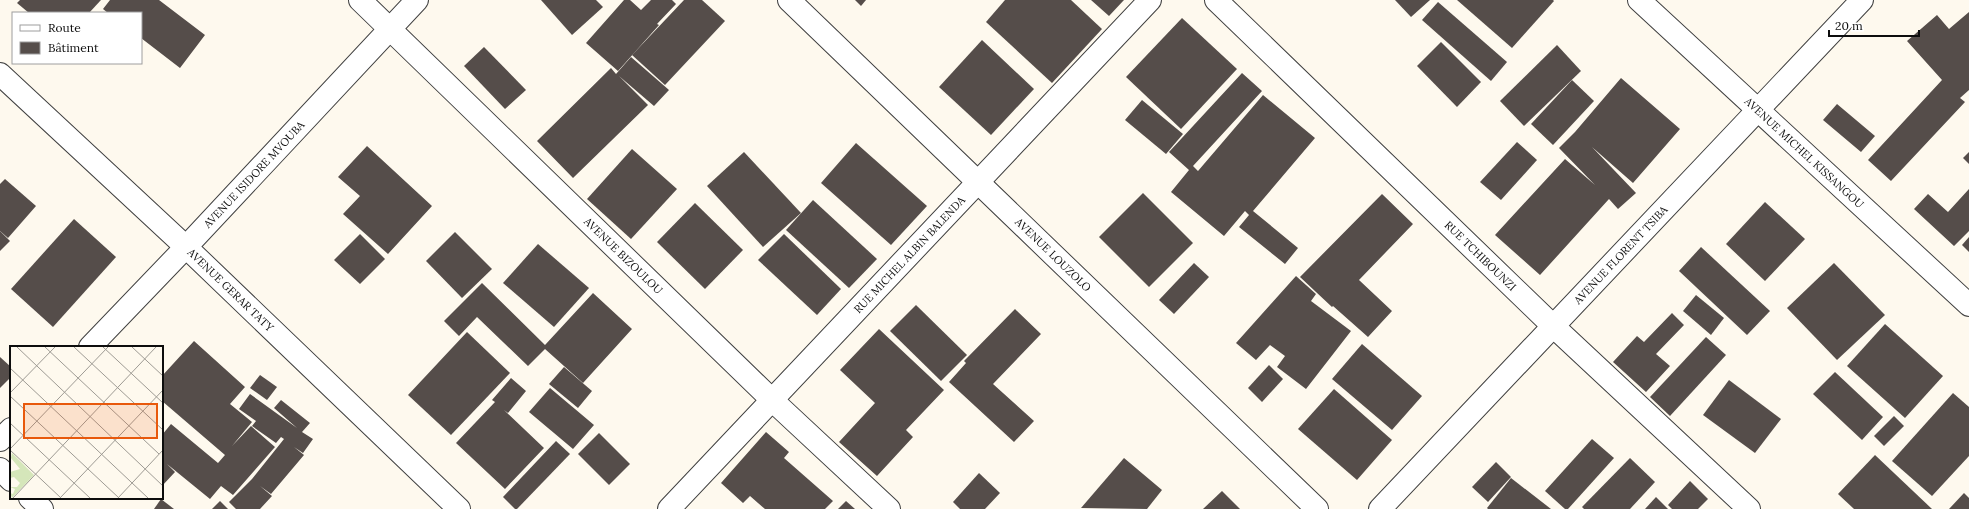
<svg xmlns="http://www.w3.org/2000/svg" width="1969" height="509" font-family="Lora,serif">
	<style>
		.building { fill: #554d4a }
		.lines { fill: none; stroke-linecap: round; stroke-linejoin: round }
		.minor-casing { stroke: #404040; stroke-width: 24 }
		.minor { stroke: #fff; stroke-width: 22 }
		.labels { text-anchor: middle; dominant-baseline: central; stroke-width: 4; stroke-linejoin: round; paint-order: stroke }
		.street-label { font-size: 11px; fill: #0d0d0d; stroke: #fff }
		.inset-road { fill: none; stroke: #9e9b94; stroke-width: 1 }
		.view { fill: #e8590c; fill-opacity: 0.15; stroke: #e8590c; stroke-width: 2 }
		.inset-edge { fill: none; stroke: #0d0d0d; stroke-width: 2 }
	</style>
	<rect width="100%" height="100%" fill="#fef9ee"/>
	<g class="building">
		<polygon points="20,0 101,0 89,13 29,13 17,3"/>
		<polygon points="110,0 159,0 205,35 180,68 141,38 141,13 108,13 103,9"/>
		<polygon points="541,0 596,0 603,7 572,35"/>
		<polygon points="624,0 630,0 641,10 651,0 672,0 676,4 657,24 659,25 618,71 586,43"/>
		<polygon points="684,0 702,0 725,21 665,85 632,55"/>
		<polygon points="855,0 866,0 861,6"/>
		<polygon points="1005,0 1071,0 1102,29 1052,83 986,22"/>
		<polygon points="1091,0 1124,0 1109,16"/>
		<polygon points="1395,0 1430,0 1411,17"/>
		<polygon points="1457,0 1553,0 1554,1 1512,48"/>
		<polygon points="1438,2 1507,62 1491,81 1422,20"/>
		<polygon points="1969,12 1969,90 1960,98 1965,102 1891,181 1868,160 1942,80 1907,41 1937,15 1949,29"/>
		<polygon points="1182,18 1237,69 1181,129 1126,77"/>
		<polygon points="982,40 1034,89 991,135 939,87"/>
		<polygon points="1441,42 1481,82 1457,107 1417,66"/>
		<polygon points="1557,45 1581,71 1524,126 1500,101"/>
		<polygon points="484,47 526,90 505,109 464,66"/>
		<polygon points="631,57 669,90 654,106 619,76 648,105 573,178 537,141 611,68 616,74"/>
		<polygon points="1242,73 1262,91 1193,166 1198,171 1263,95 1315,138 1253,211 1298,248 1285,264 1239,227 1249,215 1245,211 1224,236 1171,192 1189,170 1169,152"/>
		<polygon points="1621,78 1680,129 1633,183 1592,147 1636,193 1618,209 1609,199 1540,275 1495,235 1565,159 1595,185 1559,148 1575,132"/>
		<polygon points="1572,80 1594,101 1553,145 1531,124"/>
		<polygon points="1142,100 1183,134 1166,154 1125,120"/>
		<polygon points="1837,104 1875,136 1861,152 1823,120"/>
		<polygon points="1517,142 1537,160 1501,200 1480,182"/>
		<polygon points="856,143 927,206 891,245 821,183"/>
		<polygon points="367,146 432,206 388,254 343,214 360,196 338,177"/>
		<polygon points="632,149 677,189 631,239 587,199"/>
		<polygon points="744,152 801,213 763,247 707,186"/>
		<polygon points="1969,152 1969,164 1963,158"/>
		<polygon points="5,179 36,206 8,238 0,231 0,184"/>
		<polygon points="1969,189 1969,231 1954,246 1914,209 1928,194 1948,212"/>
		<polygon points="1143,193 1193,243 1149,287 1099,237"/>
		<polygon points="1382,194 1413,224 1359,280 1392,311 1368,337 1333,306 1332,307 1300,277"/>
		<polygon points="813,200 877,259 849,288 786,230"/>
		<polygon points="1765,202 1805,239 1765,281 1726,244"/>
		<polygon points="695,203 743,250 705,289 657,242"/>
		<polygon points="74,219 116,257 53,327 11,289"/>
		<polygon points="0,231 10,241 0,251"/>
		<polygon points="455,232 492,269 462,298 426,261"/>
		<polygon points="360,234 385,259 360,284 334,260"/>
		<polygon points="784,234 841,289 817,315 758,260"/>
		<polygon points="1969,237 1969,252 1962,245"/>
		<polygon points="538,244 589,288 554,327 503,283"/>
		<polygon points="1701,247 1770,311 1747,335 1679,271"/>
		<polygon points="1194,263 1209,277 1174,314 1159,300"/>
		<polygon points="1834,263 1885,315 1837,360 1787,308"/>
		<polygon points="1296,276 1316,294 1311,301 1351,331 1306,389 1277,367 1285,356 1270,345 1256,360 1236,343"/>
		<polygon points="482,283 545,345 593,293 632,329 583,383 545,349 528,366 477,317 459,336 444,321"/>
		<polygon points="1696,295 1724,318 1711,335 1683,311"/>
		<polygon points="916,305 967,355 941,381 890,331"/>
		<polygon points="1015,309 1041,334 993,384 1034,421 1014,442 949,382 966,363 964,361"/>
		<polygon points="1672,313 1684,325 1656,354 1670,366 1646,392 1613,362 1637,336 1644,342"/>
		<polygon points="1885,324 1943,376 1905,418 1847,366"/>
		<polygon points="879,329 944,390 906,430 913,437 877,476 839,442 875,403 840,370"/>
		<polygon points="467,332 510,373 451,435 408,395"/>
		<polygon points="1706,337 1726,355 1670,416 1650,397"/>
		<polygon points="194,341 245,387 230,404 252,422 232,446 251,426 275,447 233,495 221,486 210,499 167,464 175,472 162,486 162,435 171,424 218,463 225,455 162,401 162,376"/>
		<polygon points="1362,344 1422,396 1392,430 1332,379"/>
		<polygon points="0,357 11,367 11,377 0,388"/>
		<polygon points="1269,365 1283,379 1262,402 1248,388"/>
		<polygon points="564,367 592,391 578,408 549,384"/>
		<polygon points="1835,372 1883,417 1862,440 1813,394"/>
		<polygon points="260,375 277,387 267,400 250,388"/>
		<polygon points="511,378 526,391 508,413 504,410 544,448 505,489 456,443 495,402 492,400"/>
		<polygon points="1729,380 1781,419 1755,453 1703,415"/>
		<polygon points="550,388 594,425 573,449 529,412"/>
		<polygon points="1334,389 1392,440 1357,480 1298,429"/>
		<polygon points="1953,393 1969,407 1969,456 1932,496 1892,461"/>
		<polygon points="250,394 297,428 274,408 281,400 310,423 302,432 313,439 303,453 294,447 304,455 271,494 260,486 272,496 260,509 236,509 229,502 252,479 284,439 281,437 276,443 252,426 256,421 239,409"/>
		<polygon points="1894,416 1904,426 1884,446 1874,436"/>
		<polygon points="766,432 789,452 784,458 833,501 825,509 765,509 750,496 743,503 721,483"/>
		<polygon points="599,433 630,464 609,485 578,454"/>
		<polygon points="1592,439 1614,458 1568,509 1565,509 1545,491"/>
		<polygon points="556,441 570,454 517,509 515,509 503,497"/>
		<polygon points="1875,455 1932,509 1854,509 1838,494"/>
		<polygon points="1124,458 1162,490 1147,509 1081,508"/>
		<polygon points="1630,458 1655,482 1630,509 1584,509 1582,507"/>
		<polygon points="1496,462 1511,477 1488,502 1472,487"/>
		<polygon points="979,473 1000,493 985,509 960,509 953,502"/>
		<polygon points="1511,478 1551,509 1488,509 1487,508"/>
		<polygon points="1690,481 1708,499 1698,509 1672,509 1668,505"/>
		<polygon points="1222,491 1240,509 1203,509"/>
		<polygon points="1964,493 1969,498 1969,509 1949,509"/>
		<polygon points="1656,497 1668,509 1645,509"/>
		<polygon points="161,499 174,509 154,509"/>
		<polygon points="220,501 228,509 212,509"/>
		<polygon points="846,501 855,509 838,509"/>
	</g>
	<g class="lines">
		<defs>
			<g id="minor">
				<path id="s1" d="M360,0L772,400L889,509"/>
				<path id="s2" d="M789,0L1317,509"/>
				<path id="s3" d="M1216,0L1552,325L1749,509"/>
				<path id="s4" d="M1639,0L1969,305"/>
				<path id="s5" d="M0,74L186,247L459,509"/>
				<path id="s6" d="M90,347L186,247L417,0"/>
				<polyline points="0,440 11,429"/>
				<polyline points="0,469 11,480"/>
				<polyline points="30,498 42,509"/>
				<path id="s7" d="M669,509L1150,0"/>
				<path id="s8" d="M1380,509L1862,0"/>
			</g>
		</defs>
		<use href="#minor" class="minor-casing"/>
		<use href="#minor" class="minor"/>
	</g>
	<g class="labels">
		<g class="street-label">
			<text stroke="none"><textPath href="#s4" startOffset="225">AVENUE MICHEL KISSANGOU</textPath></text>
			<text stroke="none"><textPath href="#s6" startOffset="238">AVENUE ISIDORE MVOUBA</textPath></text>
			<text stroke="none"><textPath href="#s2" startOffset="367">AVENUE LOUZOLO</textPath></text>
			<text stroke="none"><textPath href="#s8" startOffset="350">AVENUE FLORENT TSIBA</textPath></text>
			<text stroke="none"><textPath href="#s1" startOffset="367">AVENUE BIZOULOU</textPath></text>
			<text stroke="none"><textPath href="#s7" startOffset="350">RUE MICHEL ALBIN BALENDA</textPath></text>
			<text stroke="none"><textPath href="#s3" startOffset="368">RUE TCHIBOUNZI</textPath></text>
			<text stroke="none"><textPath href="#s5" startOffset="316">AVENUE GERAR TATY</textPath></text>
		</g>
	</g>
	<g transform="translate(10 346)">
		<rect width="153" height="153" fill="#fef9ee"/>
		<path d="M2,107L24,129L2,152L0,147L3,148L5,143L0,141H7L10,137L4,131L0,132V126L10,123L1,112Z" fill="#d5e6ba"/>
		<path class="inset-road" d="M7,1L153,140M35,1L149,108M64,1L153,84M93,1L153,57M122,1L153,30M0,22L138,152M0,47L45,1M0,50L109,152M0,77L80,152M0,103L98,1M0,104L51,152M3,152L146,1M50,152L153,44M108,152L153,104"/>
		<path class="view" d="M14,58H147V92H14Z"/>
		<rect width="153" height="153" class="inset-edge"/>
	</g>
	<rect x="12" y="12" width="130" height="52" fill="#ffffff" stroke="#9e9e9e"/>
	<rect x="20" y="25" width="20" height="6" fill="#ffffff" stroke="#9e9e9e"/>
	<text x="48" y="32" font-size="12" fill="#0d0d0d">Route</text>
	<rect x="20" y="42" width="20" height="12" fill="#554d4a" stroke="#9e9e9e"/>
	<text x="48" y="52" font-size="12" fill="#0d0d0d">Bâtiment</text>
	<path d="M1829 30v6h90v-6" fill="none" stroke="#0d0d0d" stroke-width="2"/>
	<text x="1835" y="30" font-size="12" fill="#0d0d0d" stroke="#ffffff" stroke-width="3" paint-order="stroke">20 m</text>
</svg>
